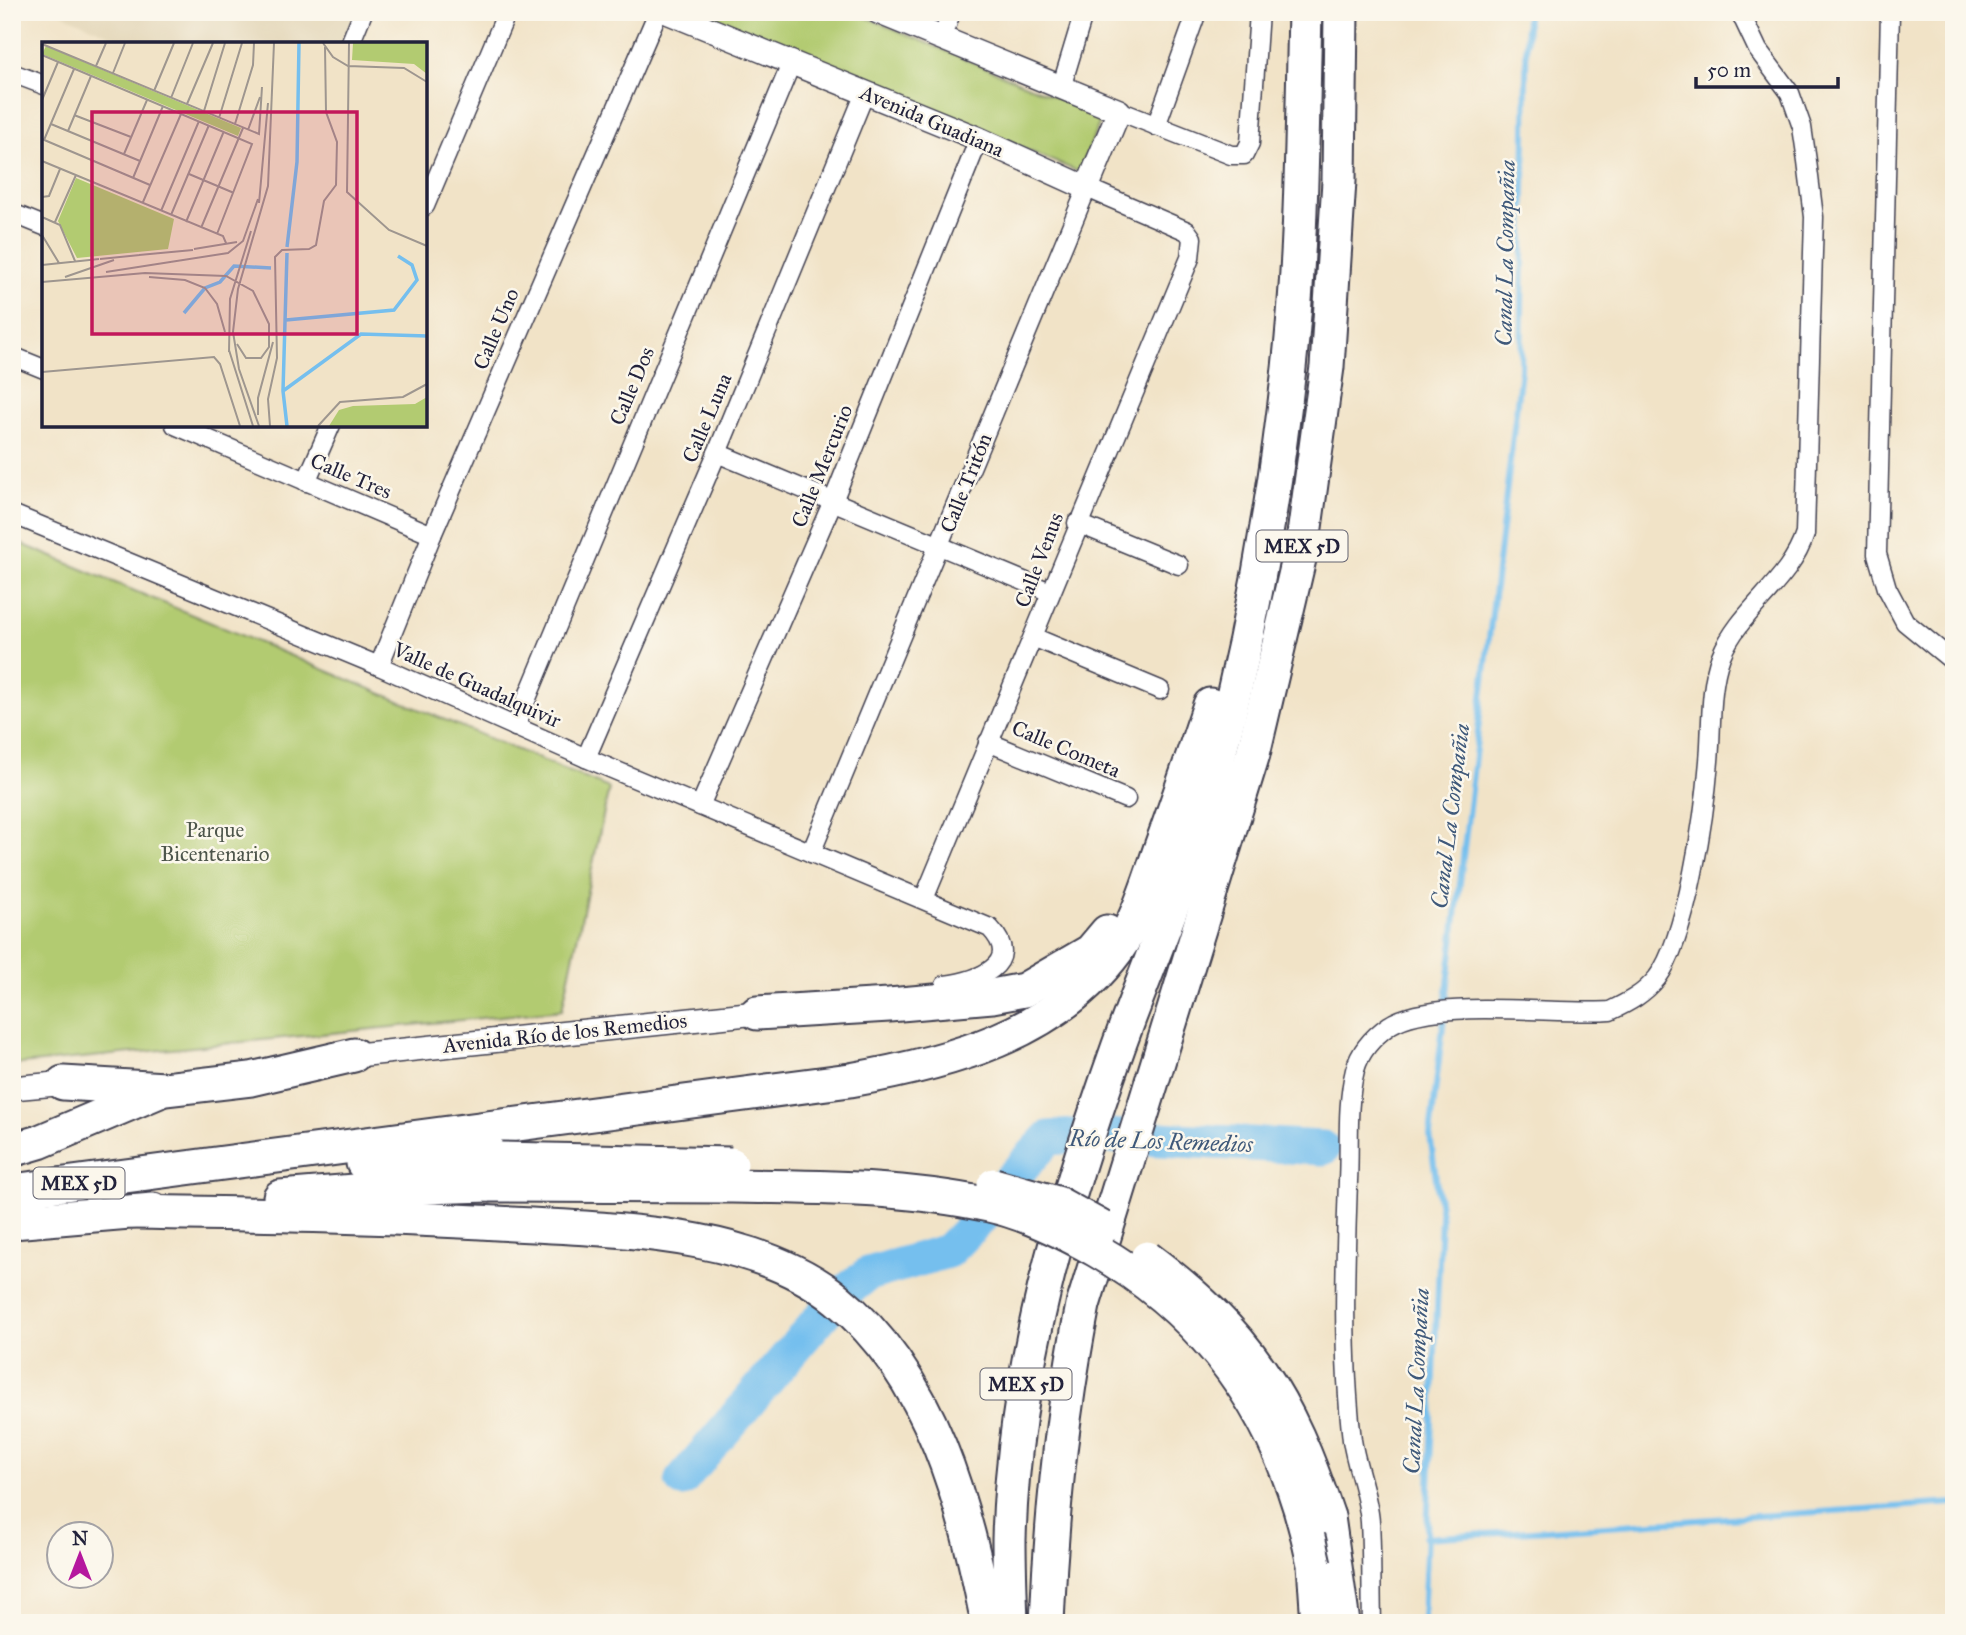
<svg xmlns="http://www.w3.org/2000/svg" width="1966" height="1635" font-family="'IM FELL Great Primer',serif">
	<style>
		.built { fill: #e3d6b7 }
		.green { fill: #b2cb71; stroke: #6a7656; stroke-width: 2 }
		.lines { fill: none; stroke-linecap: round; stroke-linejoin: round }
		.stream { stroke: #75bfee; stroke-width: 6 }
		.river { stroke: #75bfee; stroke-width: 35 }
		.minor-casing { stroke: #413f50; stroke-width: 21 }
		.tertiary-casing { stroke: #413f50; stroke-width: 26 }
		.motorway-casing { stroke: #413f50; stroke-width: 37 }
		.minor { stroke: #fff; stroke-width: 18 }
		.tertiary { stroke: #fff; stroke-width: 23 }
		.motorway { stroke: #fff; stroke-width: 33 }
		.motorway-bridge-casing { stroke: #413f50; stroke-width: 37; stroke-linecap: butt }
		.motorway-bridge { stroke: #fff; stroke-width: 33 }
		.labels { text-anchor: middle; dominant-baseline: central; stroke-width: 5; stroke-linejoin: round; paint-order: stroke }
		.shield { fill: #fbf7ec; stroke: #636270; stroke-width: 2 }
		.shield-label { font-size: 19px; font-weight: bold; fill: #22223b }
		.street-label { font-size: 21px; fill: #22223b; stroke: #fbf7ec }
		.park-label { font-size: 21px; fill: #4d554b; stroke: #fbf7ec }
		.water-label { font-size: 23px; font-style: italic; fill: #3f597a; stroke: #fbf7ec }
		.inset-river { fill: none; stroke: #75bfee; stroke-width: 3.5 }
		.inset-road { fill: none; stroke: #9e968f; stroke-width: 2 }
		.view { fill: #c2185b; fill-opacity: 0.15; stroke: #c2185b; stroke-width: 3.5 }
		.inset-edge { fill: none; stroke: #22223b; stroke-width: 3.5 }
	</style>
	<rect width="100%" height="100%" fill="#fbf7ec"/>
	<filter id="ink" filterUnits="userSpaceOnUse"><feTurbulence type="fractalNoise" baseFrequency=".0143" numOctaves="2"/><feDisplacementMap in="SourceGraphic" scale="14" xChannelSelector="R" yChannelSelector="G"/><feConvolveMatrix kernelMatrix="1 2 1 2 8 2 1 2 1" color-interpolation-filters="sRGB"/></filter>
	<filter id="wash" filterUnits="userSpaceOnUse"><feTurbulence type="fractalNoise" baseFrequency=".00686" numOctaves="4" result="noise"/><feDisplacementMap in="SourceGraphic" scale="28" xChannelSelector="R" yChannelSelector="G"/><feGaussianBlur stdDeviation="1.57" result="paint"/><feColorMatrix in="noise" values="0 0 0 0 0 0 0 0 0 0 0 0 0 0 0 0 0 1.4 0 .05"/><feComposite in="paint" operator="in"/></filter>
	<g filter="url(#wash)">
		<rect width="100%" height="100%" fill="#f1e3c7"/>
		<polygon class="built" points="58,12 359,12 345,44 130,44"/>
		<g class="green">
			<polygon points="697,12 854,12 1102,117 1079,172"/>
			<polygon points="12,540 609,788 562,1010 12,1065"/>
		</g>
		<g class="lines">
			<g class="stream">
				<polyline points="1425,1538 1954,1503"/>
				<polyline points="1423,1623 1441,1216 1430,1135 1521,369 1527,12"/>
			</g>
			<polyline class="river" points="682,1480 837,1298 868,1274 948,1251 992,1206 1003,1187 1049,1138 1089,1135 1323,1148"/>
		</g>
	</g>
	<g filter="url(#ink)">
		<g class="lines">
			<defs>
				<g id="minor">
					<polyline points="1890,12 1877,554 1887,588 1905,622 1954,662"/>
					<polyline points="943,38 951,12"/>
					<polyline points="350,44 363,12"/>
					<polyline points="12,73 44,85"/>
					<polyline points="1061,88 1084,12"/>
					<polyline points="1119,111 1231,155 1244,155 1250,143 1259,12"/>
					<polyline points="1156,126 1197,12"/>
					<polyline points="425,206 507,12"/>
					<polyline points="12,213 44,226"/>
					<polyline points="12,356 44,369"/>
					<polyline points="175,425 432,535"/>
					<polyline points="717,453 1050,592"/>
					<polyline points="306,482 331,425"/>
					<path d="M12,514L379,666L586,758L990,928C1025,965 975,981 945,985"/>
					<polyline points="1077,523 1179,565"/>
					<polyline points="1033,637 1160,690"/>
					<polyline points="379,666 432,535 658,12"/>
					<polyline points="515,727 791,64"/>
					<polyline points="988,742 1126,799"/>
					<polyline points="586,758 717,453 865,93"/>
					<polyline points="700,806 833,501 979,139"/>
					<polyline points="811,853 1087,188 1187,231 1192,238 1190,258 924,899"/>
					<path d="M1372,1623C1371,1589 1372,1556 1370,1522C1368,1494 1356,1467 1352,1440C1342,1353 1345,1268 1348,1181C1350,1145 1346,1106 1355,1070C1360,1051 1374,1036 1390,1025C1433,997 1556,1015 1610,1011C1629,1002 1644,994 1657,978C1687,939 1705,812 1709,761C1712,727 1709,688 1721,656C1740,609 1790,582 1805,534L1814,217L1807,161L1802,127L1790,93L1758,50L1740,12"/>
				</g>
				<g id="tertiary">
					<polyline points="667,12 979,139 1087,188 1119,111 878,12"/>
					<polyline points="338,1057 757,1013"/>
					<polyline points="12,1088 78,1082"/>
				</g>
				<g id="motorway">
					<polyline points="757,1013 889,1005 992,996 1024,990 1091,951 1107,932"/>
					<polyline points="63,1083 165,1089 251,1079 354,1055"/>
					<polyline points="12,1150 39,1142 157,1092"/>
					<polyline points="363,1163 501,1159"/>
					<path d="M12,1191L850,1080C948,1063 1055,1035 1117,950C1138,920 1149,881 1161,847C1178,800 1194,753 1210,705"/>
					<polyline points="280,1197 391,1188 489,1185"/>
					<path d="M132,1212C254,1214 375,1216 497,1223C604,1230 750,1228 837,1299C933,1377 965,1506 988,1623"/>
					<polyline points="12,1222 153,1210"/>
					<polyline points="1328,1517 1343,1623"/>
					<polyline points="1314,1564 1318,1623"/>
					<path d="M1011,1623C1010,1595 1009,1567 1009,1540C1013,1373 1062,1205 1118,1048C1146,970 1183,886 1205,807C1245,663 1273,516 1289,368C1302,250 1302,130 1305,12"/>
					<path d="M1047,1623C1051,1516 1062,1410 1083,1305L1253,754L1303,542L1327,367L1339,181L1341,12"/>
				</g>
			</defs>
			<use href="#minor" class="minor-casing"/>
			<use href="#tertiary" class="tertiary-casing"/>
			<use href="#motorway" class="motorway-casing"/>
			<use href="#minor" class="minor"/>
			<use href="#tertiary" class="tertiary"/>
			<use href="#motorway" class="motorway"/>
			<defs>
				<g id="motorway-bridge">
					<polyline points="501,1159 731,1164"/>
					<path d="M489,1185C570,1185 651,1186 732,1186C819,1187 904,1187 989,1205C1026,1213 1064,1232 1096,1250C1218,1320 1287,1428 1314,1564"/>
					<polyline points="994,1185 1057,1203 1102,1228"/>
					<path d="M1147,1258C1249,1334 1288,1397 1328,1517"/>
				</g>
			</defs>
			<use href="#motorway-bridge" class="motorway-bridge-casing"/>
			<use href="#motorway-bridge" class="motorway-bridge"/>
		</g>
	</g>
	<g class="labels">
		<g class="shield">
			<rect x="1256.5" y="530.5" width="91" height="31" rx="5"/>
			<rect x="33.5" y="1167.5" width="91" height="31" rx="5"/>
			<rect x="980.5" y="1368.5" width="91" height="31" rx="5"/>
		</g>
		<g class="shield-label">
			<text x="1302" y="546">MEX 5D</text>
			<text x="79" y="1183">MEX 5D</text>
			<text x="1026" y="1384">MEX 5D</text>
		</g>
		<g class="street-label">
			<text transform="translate(932 121) rotate(23)">Avenida Guadiana</text>
			<text transform="translate(496 329) rotate(-67)">Calle Uno</text>
			<text transform="translate(632 386) rotate(-67)">Calle Dos</text>
			<text transform="translate(707 418) rotate(-67)">Calle Luna</text>
			<text transform="translate(822 466) rotate(-68)">Calle Mercurio</text>
			<text transform="translate(351 476) rotate(23)">Calle Tres</text>
			<text transform="translate(966 483) rotate(-68)">Calle Tritón</text>
			<text transform="translate(1039 560) rotate(-69)">Calle Venus</text>
			<text transform="translate(477 685) rotate(24)">Valle de Guadalquivir</text>
			<text transform="translate(1066 749) rotate(23)">Calle Cometa</text>
			<text transform="translate(565 1033) rotate(-6)">Avenida Río de los Remedios</text>
		</g>
		<g class="park-label">
			<text x="215" y="830">Parque<tspan x="215" dy="24">Bicentenario</tspan></text>
		</g>
		<g class="water-label">
			<text transform="translate(1505 253) rotate(-89)">Canal La Compañia</text>
			<text transform="translate(1450 816) rotate(-83)">Canal La Compañia</text>
			<text transform="translate(1161 1141) rotate(2)">Río de Los Remedios</text>
			<text transform="translate(1416 1381) rotate(-87)">Canal La Compañia</text>
		</g>
	</g>
	<g transform="translate(42 42)">
		<rect width="385" height="385" fill="#f1e3c7"/>
		<path d="M311,1H385V32L372,22L310,18ZM4,4L199,86L196,94L0,12ZM34,136L132,177L126,207L35,216L16,179ZM385,355V384H287L297,368L311,364L373,362Z" fill="#b2cb71"/>
		<path class="inset-river" d="M245,205L255,120L257,1M245,211L241,349L245,384M142,271L163,246L178,240L192,224L229,226M244,278L352,268L375,238L370,223L356,214M241,349L319,292L385,294"/>
		<path class="inset-road" d="M281,1L291,15L306,24L362,26L385,40M307,1L305,150L347,188L385,204M0,2L217,92L220,45M0,13L210,102L175,192M54,24L64,1M71,31L83,1M112,49L132,1M129,56L151,1M0,58L16,20M145,62L171,1M162,69L183,1M32,73L89,95M177,76L200,1M9,82L98,119M193,82L211,23L212,1M206,88L218,55M26,89L49,34M0,97L108,143M2,98L32,27M82,112L105,58M0,119L181,194L184,201M147,132L192,151M91,136L121,64M0,155L7,154L18,127M101,160L139,72M217,161L226,61M119,169L157,79M129,173L167,83M0,175L18,183L33,219M13,180L34,133M144,180L182,89M159,186L201,86M0,193L17,221M152,207L195,200M97,213L151,208M58,217L98,213M0,223L57,217M64,230L186,211L201,199L216,157M23,235L72,218M107,235L143,238L163,246L175,262L183,290M0,240L103,231L184,234L211,249L227,282V305L219,316H204L195,302M187,308L211,384M187,310L188,257L209,189M0,330L172,315L178,322L198,384M216,373V356L231,300M217,384L197,327L191,290L196,247L226,144L232,1M228,384L226,357L235,316L233,215L240,208L267,207L274,203L282,159L294,143L295,100L284,70L283,5M276,384L298,360L361,355L385,342"/>
		<path class="view" d="M50,70H315V292H50Z"/>
		<rect width="385" height="385" class="inset-edge"/>
	</g>
	<rect width="1966" height="1635" fill="none" stroke="#fbf7ec" stroke-width="42"/>
	<g transform="translate(80 1555)"><circle r="33" fill="#fbf7ec" stroke="#a4a2a5" stroke-width="2"/>
	<path d="M0-5L12 26L0 18L-12 26Z" fill="#b5179e"/>
	<text y="-10" font-size="19" font-weight="bold" text-anchor="middle" fill="#22223b">N</text>
	</g>
	<path d="M1696 77v10h142v-10" fill="none" stroke="#22223b" stroke-width="3.5"/>
	<text x="1707" y="77" font-size="21" fill="#22223b" stroke="#fbf7ec" stroke-width="5" paint-order="stroke">50 m</text>
</svg>
